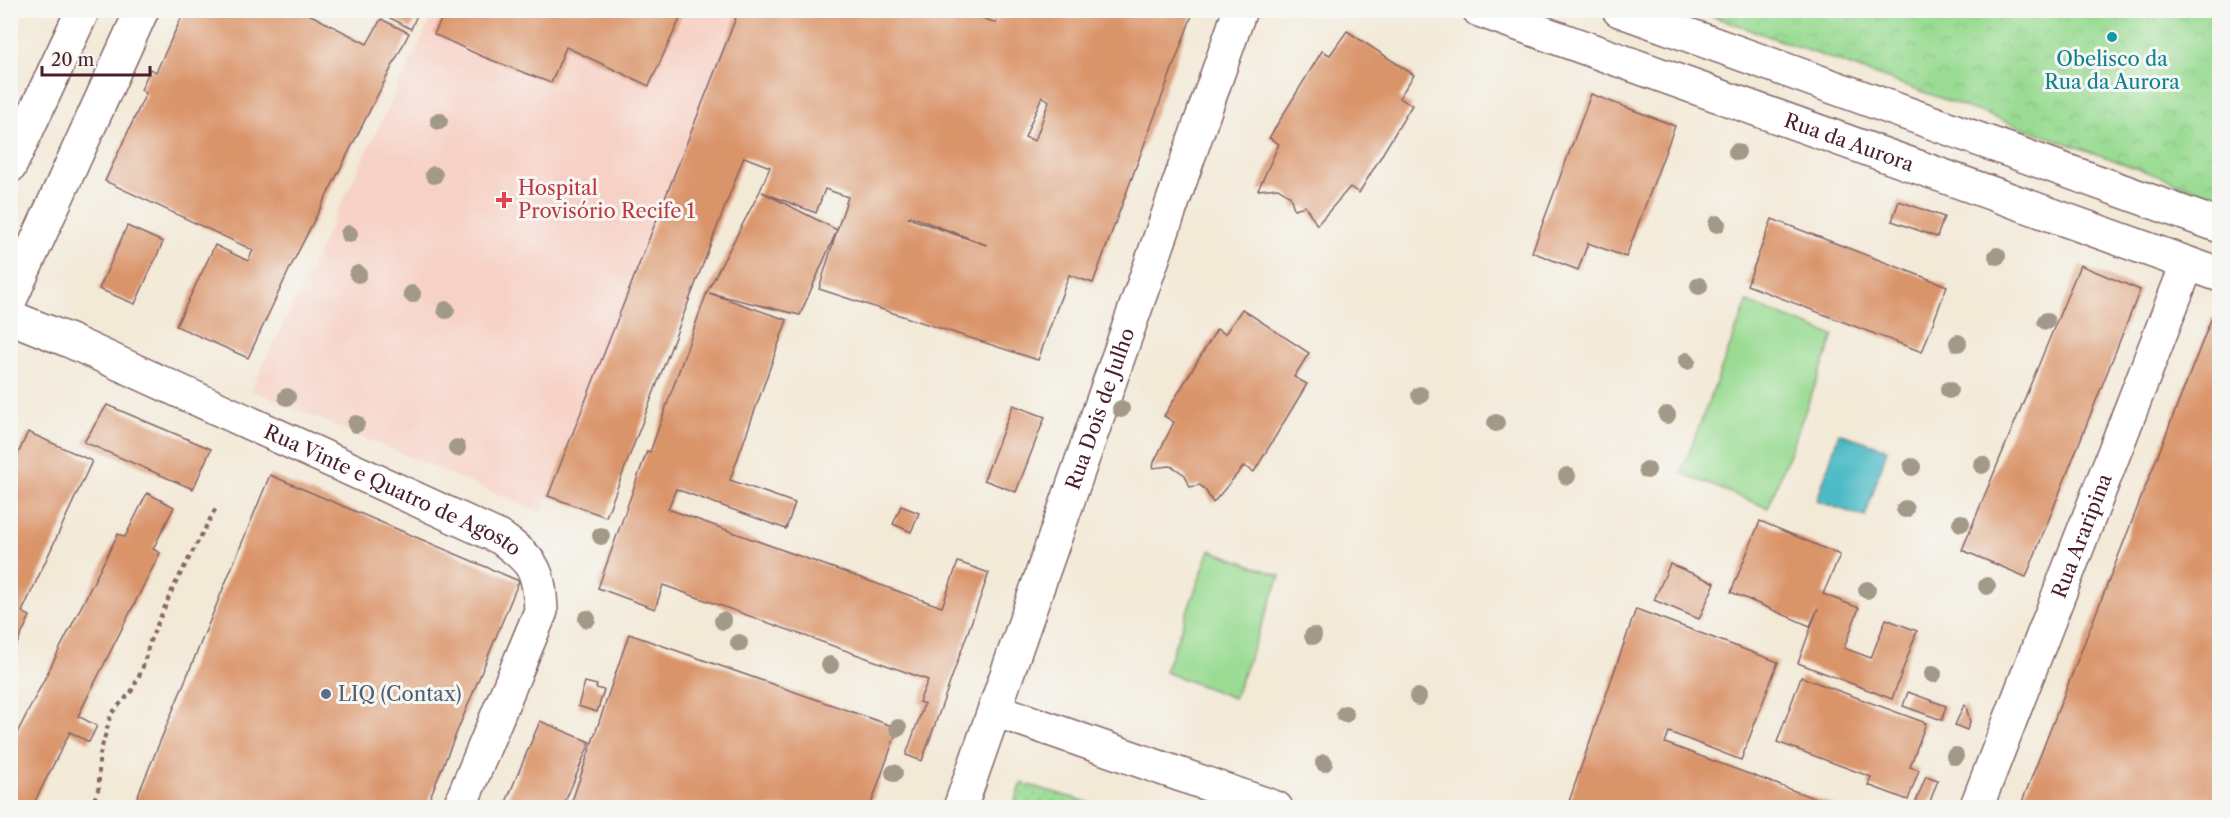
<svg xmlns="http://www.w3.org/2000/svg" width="2230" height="818" font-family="'Libre Caslon Text',serif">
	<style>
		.built { fill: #f7d1c6 }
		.grass { fill: url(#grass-dots); stroke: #727d5e; stroke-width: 1.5 }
		.park { fill: url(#park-crowns); stroke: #727d5e; stroke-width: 1.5 }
		.garden { fill: #99db92; stroke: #727d5e; stroke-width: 1.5 }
		.water { fill: #4dbbc6; stroke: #4c6d78; stroke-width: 1.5 }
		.building { fill: #da946a; fill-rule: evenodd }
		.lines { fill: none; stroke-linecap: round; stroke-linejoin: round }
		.minor-casing { stroke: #856667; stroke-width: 36 }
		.major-casing { stroke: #856667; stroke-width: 36 }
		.path { stroke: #856667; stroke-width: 4; stroke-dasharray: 4.5 4.5; stroke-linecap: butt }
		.minor { stroke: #fff; stroke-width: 33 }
		.major { stroke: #fff; stroke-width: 33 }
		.tree { fill: #a39989 }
		.culture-dot { fill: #0f9aa8; stroke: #f6f6f2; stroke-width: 2 }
		.health-dot { fill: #e0444e; stroke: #f6f6f2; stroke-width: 2 }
		.service-dot { fill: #5c6f8a; stroke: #f6f6f2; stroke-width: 2 }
		.labels { text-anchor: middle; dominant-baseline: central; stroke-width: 6; stroke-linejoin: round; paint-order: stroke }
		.culture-label { font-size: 20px; fill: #0d838f; stroke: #f6f6f2 }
		.street-label { font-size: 20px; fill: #4a1f2b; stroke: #f6f6f2 }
		.health-label { font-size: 20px; fill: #be3a42; stroke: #f6f6f2; text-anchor: start }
		.service-label { font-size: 20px; fill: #4e5e75; stroke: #f6f6f2; text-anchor: start }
	</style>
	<defs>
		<pattern id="grass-dots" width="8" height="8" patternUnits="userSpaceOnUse" patternTransform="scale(1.5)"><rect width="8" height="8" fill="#99db92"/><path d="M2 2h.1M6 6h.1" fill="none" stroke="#85bc7e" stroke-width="1.8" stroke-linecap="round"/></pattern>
		<pattern id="park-crowns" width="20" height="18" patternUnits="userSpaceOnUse" patternTransform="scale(1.5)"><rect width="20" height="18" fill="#99db92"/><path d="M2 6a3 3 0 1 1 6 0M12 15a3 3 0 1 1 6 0" fill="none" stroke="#85bc7e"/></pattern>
	</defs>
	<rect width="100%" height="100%" fill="#f6f6f2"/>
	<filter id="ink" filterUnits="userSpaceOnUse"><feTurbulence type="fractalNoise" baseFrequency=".0167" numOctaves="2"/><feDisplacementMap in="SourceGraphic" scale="12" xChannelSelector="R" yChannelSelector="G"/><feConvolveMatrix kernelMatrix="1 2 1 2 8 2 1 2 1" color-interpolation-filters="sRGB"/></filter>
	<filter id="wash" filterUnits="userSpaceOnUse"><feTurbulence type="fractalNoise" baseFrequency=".008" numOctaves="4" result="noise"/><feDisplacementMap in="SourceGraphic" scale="24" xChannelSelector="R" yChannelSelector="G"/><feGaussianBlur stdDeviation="1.35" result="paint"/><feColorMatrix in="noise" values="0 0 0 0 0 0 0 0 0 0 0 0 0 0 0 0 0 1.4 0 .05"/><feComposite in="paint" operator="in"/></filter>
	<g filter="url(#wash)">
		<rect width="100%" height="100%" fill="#f3e9d7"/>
		<polygon class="built" points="435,11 739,11 541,513 251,390"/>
		<polygon class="grass" points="1022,783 1104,807 1013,807"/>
		<polygon class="park" points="1698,11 2219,11 2219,198"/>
		<g class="garden">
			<polygon points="1747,302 1834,336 1768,508 1681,473"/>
			<polygon points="1210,550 1280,576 1234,698 1165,672"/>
		</g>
		<polygon class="water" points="1839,433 1887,449 1865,517 1817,501"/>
		<g id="blocks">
			<g class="building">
				<polygon points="185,10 301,10 367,44 381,19 409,33 290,268 248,358 176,326 215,245 248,261 253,250 105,181 146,93 141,90 150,69 156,72"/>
				<polygon points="394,10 419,10 411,29 390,18"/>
				<polygon points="446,10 684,10 649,86 566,47 551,83 481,56 434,34"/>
				<path d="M739,10H961L996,23L1000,10H1194L1093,283L1069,275L1038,360L819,289L837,230L800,315L709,293L787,320L730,480L795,503L786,529L676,489L668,509L942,607L958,562L989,573L922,761L906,755L924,704L919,702L928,680L663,585L655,609L598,588L647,451L650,452L707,292L760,191L770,167L744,157L606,517L548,496ZM1042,96L1049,101L1035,141L1025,137ZM825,189L848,197L837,230L762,192L816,213ZM910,216L987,245H986L908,218Z"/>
				<polygon points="1347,31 1414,75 1399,98 1412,105 1359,193 1350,187 1317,225 1305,206 1294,209 1290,196 1278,188 1258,190 1279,144 1269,138 1322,51 1330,55"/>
				<polygon points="1591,94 1675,126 1626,257 1588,243 1578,270 1532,252"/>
				<polygon points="1899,201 1944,217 1937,237 1892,221"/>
				<polygon points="1772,219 1947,286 1922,352 1747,285"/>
				<polygon points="127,226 163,242 135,304 99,289"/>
				<polygon points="2080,265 2140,290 2026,577 1962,550"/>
				<polygon points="1242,309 1309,353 1294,377 1307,384 1254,472 1244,466 1213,503 1206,491 1200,485 1190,487 1185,475 1173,467 1169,466 1153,468 1154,462 1174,422 1164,416 1217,329 1225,334"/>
				<polygon points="2212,317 2220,320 2220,807 2020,807"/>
				<polygon points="107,405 211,449 193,489 84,442"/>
				<polygon points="1013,405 1045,417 1016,492 984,480"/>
				<polygon points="28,432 92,461 22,612 30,616 10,659 10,471"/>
				<polygon points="270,475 519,581 426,807 133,807"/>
				<polygon points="147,493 174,507 153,549 160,553 78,716 97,726 89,742 70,732 32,807 10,807 10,747 118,534 125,537"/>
				<polygon points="901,506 919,513 911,532 893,524"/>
				<polygon points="1760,521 1840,555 1823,594 1859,608 1844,648 1871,658 1886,619 1917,631 1892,699 1798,663 1818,608 1810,626 1731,592"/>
				<polygon points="1670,564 1715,583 1699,619 1654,600"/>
				<polygon points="1636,609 1778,662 1741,760 1669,732 1665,743 1838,807 1567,807"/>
				<polygon points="629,634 898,728 870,807 570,807"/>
				<polygon points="1801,677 1926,723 1910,767 1919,770 1908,800 1868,785 1871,777 1777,742"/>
				<polygon points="585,682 597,685 596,688 604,690 597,712 578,706"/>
				<polygon points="1908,692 1946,706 1942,720 1903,706"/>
				<polygon points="1964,705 1966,706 1970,722 1967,730 1955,725"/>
				<polygon points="540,721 590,742 563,807 504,807"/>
				<polygon points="1926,776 1938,780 1928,807 1917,807 1918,805 1915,804"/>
			</g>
		</g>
	</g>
	<g filter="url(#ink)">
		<use href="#blocks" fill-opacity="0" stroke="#856667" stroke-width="1.5"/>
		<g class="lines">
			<defs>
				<g id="minor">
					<path id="s1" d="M10,317L70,341L501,538C534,562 539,569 541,611L459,808"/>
					<polyline points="995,710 1276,808"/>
					<path id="s2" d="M960,808L1240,10"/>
					<path id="s3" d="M1976,808L2187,265"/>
				</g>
				<g id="major">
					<path id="s4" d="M1479,10L2220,275"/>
					<polyline points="1619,10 2220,226"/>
					<polyline points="10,166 83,10"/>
					<polyline points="10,300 142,10"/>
				</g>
			</defs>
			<use href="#minor" class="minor-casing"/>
			<use href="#major" class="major-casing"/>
			<polyline class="path" points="91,808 99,787 99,758 111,714 131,692 142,670 150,641 173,588 216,508"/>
			<use href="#minor" class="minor"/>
			<use href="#major" class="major"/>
		</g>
		<g class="tree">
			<circle cx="439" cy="121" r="9"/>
			<circle cx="1737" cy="152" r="9"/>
			<circle cx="434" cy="175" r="9"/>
			<circle cx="1717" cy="224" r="9"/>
			<circle cx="349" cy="234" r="9"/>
			<circle cx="1997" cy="256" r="9"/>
			<circle cx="358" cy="274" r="9"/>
			<circle cx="1699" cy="286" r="9"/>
			<circle cx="412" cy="294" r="9"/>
			<circle cx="446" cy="310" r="9"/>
			<circle cx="2046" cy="321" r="9"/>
			<circle cx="1958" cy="343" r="9"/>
			<circle cx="1687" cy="361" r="9"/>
			<circle cx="1949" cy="390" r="9"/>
			<circle cx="1420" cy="395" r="9"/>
			<circle cx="287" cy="397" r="9"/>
			<circle cx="1121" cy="409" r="9"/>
			<circle cx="1667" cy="415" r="9"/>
			<circle cx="1496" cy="423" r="9"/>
			<circle cx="356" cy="424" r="9"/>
			<circle cx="457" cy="448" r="9"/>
			<circle cx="1982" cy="465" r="9"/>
			<circle cx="1912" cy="467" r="9"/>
			<circle cx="1647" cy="470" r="9"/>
			<circle cx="1567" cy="476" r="9"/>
			<circle cx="1905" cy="509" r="9"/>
			<circle cx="1961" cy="523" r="9"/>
			<circle cx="601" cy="536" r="9"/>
			<circle cx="1987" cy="586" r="9"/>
			<circle cx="1867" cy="590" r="9"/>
			<circle cx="587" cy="619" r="9"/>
			<circle cx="723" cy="621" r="9"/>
			<circle cx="1313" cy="636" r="9"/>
			<circle cx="739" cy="643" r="9"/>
			<circle cx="830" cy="665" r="9"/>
			<circle cx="1933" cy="674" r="9"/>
			<circle cx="1418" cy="697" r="9"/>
			<circle cx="1345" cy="714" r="9"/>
			<circle cx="898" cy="728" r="9"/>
			<circle cx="1955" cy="756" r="9"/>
			<circle cx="1324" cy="763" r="9"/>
			<circle cx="894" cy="773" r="9"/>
		</g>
	</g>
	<circle class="culture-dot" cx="2112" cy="37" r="6"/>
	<path class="health-dot" d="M501 191h6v6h6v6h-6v6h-6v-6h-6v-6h6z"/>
	<circle class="service-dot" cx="326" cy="694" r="6"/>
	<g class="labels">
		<g class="culture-label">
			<text x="2112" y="59">Obelisco da<tspan x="2112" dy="23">Rua da Aurora</tspan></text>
		</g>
		<g class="street-label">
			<text stroke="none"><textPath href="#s4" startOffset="393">Rua da Aurora</textPath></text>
			<text stroke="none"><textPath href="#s2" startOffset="423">Rua Dois de Julho</textPath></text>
			<text stroke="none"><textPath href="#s1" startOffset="420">Rua Vinte e Quatro de Agosto</textPath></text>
			<text stroke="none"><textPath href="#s3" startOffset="292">Rua Araripina</textPath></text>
		</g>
		<g class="health-label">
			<text x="518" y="188">Hospital<tspan x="518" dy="23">Provisório Recife 1</tspan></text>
		</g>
		<g class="service-label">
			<text x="338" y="694">LIQ (Contax)</text>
		</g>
	</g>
	<rect width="2230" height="818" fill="none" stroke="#f6f6f2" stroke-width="36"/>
	<path d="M42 66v9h108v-9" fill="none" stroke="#4a1f2b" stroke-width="3"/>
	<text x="51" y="66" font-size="18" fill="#4a1f2b" stroke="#f6f6f2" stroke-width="4.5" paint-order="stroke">20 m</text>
</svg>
